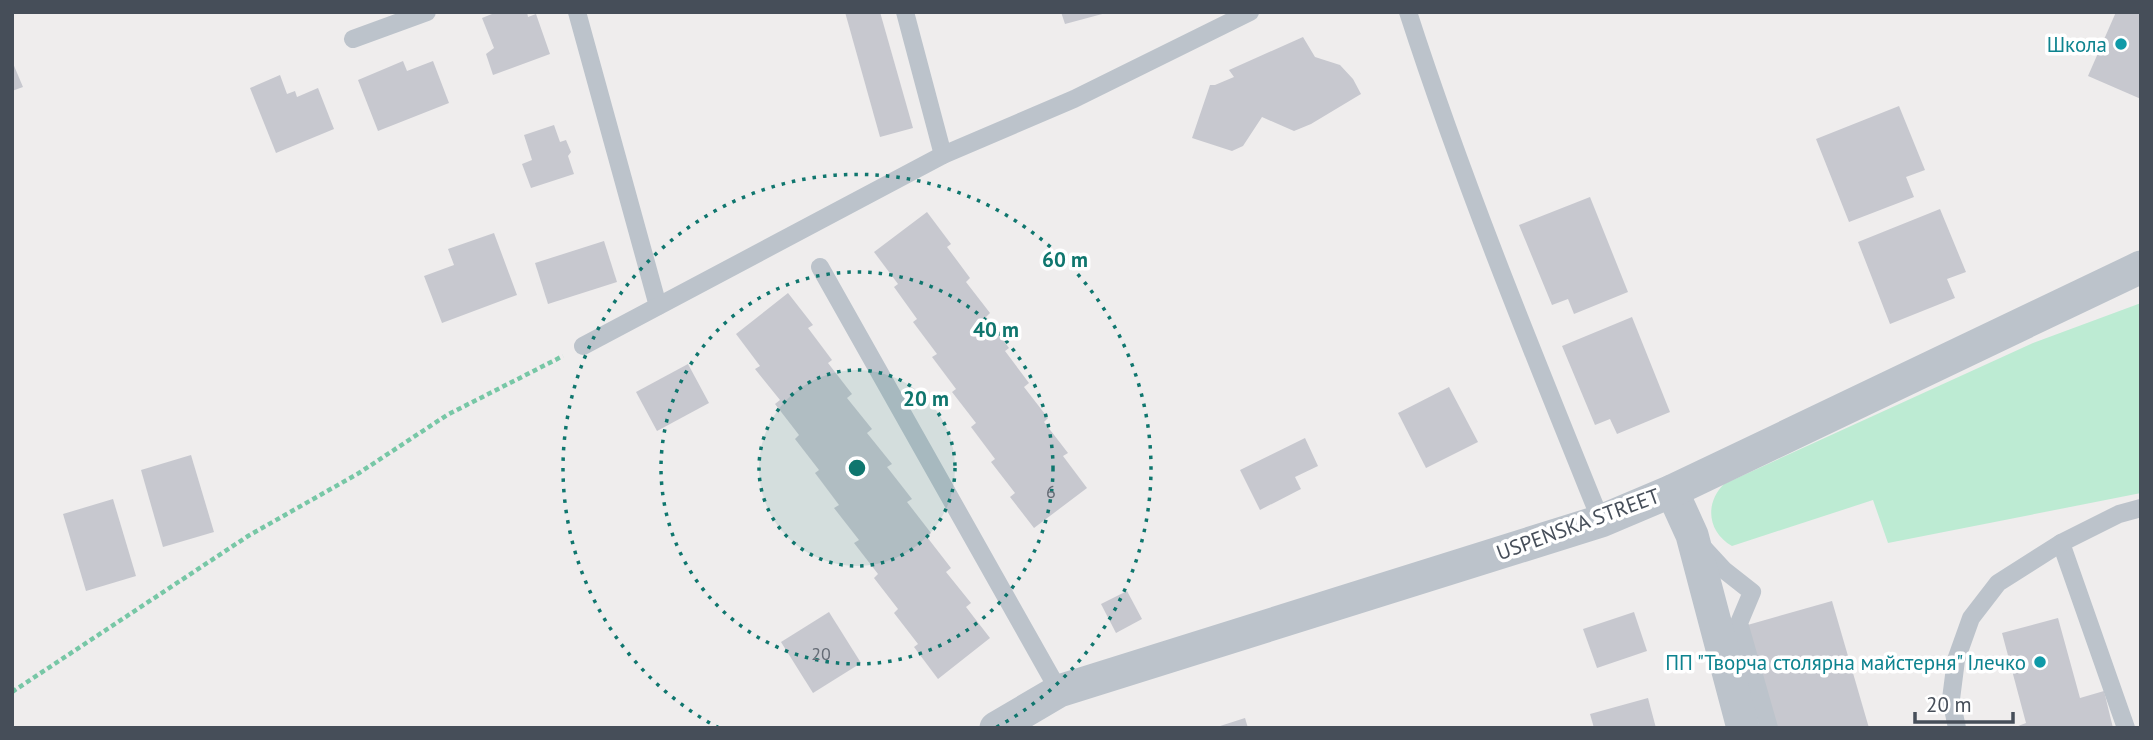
<svg xmlns="http://www.w3.org/2000/svg" width="2153" height="740" font-family="'PT Sans',sans-serif">
	<style>
		.green { fill: #bdebd3 }
		.building { fill: #c7c8cf }
		.lines { fill: none; stroke-linecap: round; stroke-linejoin: round }
		.path { stroke: #77c7a6; stroke-width: 4.5; stroke-dasharray: 5 3.5; stroke-linecap: butt }
		.service { stroke: #bcc3cb; stroke-width: 18 }
		.minor { stroke: #bcc3cb; stroke-width: 33 }
		.ring { fill: none; stroke: #0f766e; stroke-width: 3.5; stroke-dasharray: 3.5 7 }
		.culture-dot { fill: #0f9aa8; stroke: #fff; stroke-width: 2.5 }
		.labels { text-anchor: middle; dominant-baseline: central; stroke-width: 7; stroke-linejoin: round; paint-order: stroke }
		.number-label { font-size: 18px; fill: #666c76 }
		.culture-label { font-size: 21px; fill: #0d838f; stroke: #fff; text-anchor: end }
		.street-label { font-size: 21px; fill: #464e59; stroke: #fff }
		.centre { fill: #0f766e; stroke: #fff; stroke-width: 3.5 }
		.ring-label { font-size: 21px; text-anchor: middle; font-weight: bold; fill: #0f766e; stroke: #fff; stroke-width: 7; stroke-linejoin: round; paint-order: stroke }
	</style>
	<rect width="100%" height="100%" fill="#efeded"/>
	<path class="green" d="M2141,303V493L1888,543L1873,500L1732,546C1708,532 1704,504 1724,484L2033,343Z"/>
	<g class="building">
		<polygon points="497,12 527,12 528,17 536,14 550,54 493,75 486,54 494,48 482,18"/>
		<polygon points="845,12 880,12 913,128 880,137"/>
		<polygon points="1061,12 1106,12 1106,13 1065,24"/>
		<polygon points="2116,12 2141,12 2141,99 2088,76"/>
		<polygon points="1303,37 1315,57 1340,65 1353,79 1361,94 1311,124 1294,131 1262,117 1243,146 1232,151 1192,138 1210,85 1215,85 1234,77 1229,70"/>
		<polygon points="12,61 23,87 12,91"/>
		<polygon points="403,61 407,71 433,61 449,103 378,131 358,80"/>
		<polygon points="280,75 287,94 295,91 297,97 318,88 334,129 276,153 250,88"/>
		<polygon points="1899,106 1925,170 1906,177 1914,197 1849,222 1816,139"/>
		<polygon points="554,125 560,142 566,140 571,152 568,156 574,174 531,188 522,164 532,160 524,135"/>
		<polygon points="1590,197 1628,292 1574,314 1568,299 1552,305 1519,225"/>
		<polygon points="1940,209 1966,272 1947,279 1955,298 1890,324 1858,242"/>
		<polygon points="927,212 951,244 947,247 970,278 966,282 990,313 986,317 1009,348 1005,351 1029,383 1024,387 1048,418 1044,422 1068,453 1063,456 1087,488 1034,528 1010,497 1015,493 991,462 995,459 971,427 976,423 952,392 956,389 932,357 937,354 913,322 917,319 894,287 898,284 874,252"/>
		<polygon points="494,233 517,295 442,323 424,276 454,265 448,249"/>
		<polygon points="604,241 617,282 548,304 535,263"/>
		<polygon points="788,293 813,325 808,328 832,360 828,363 852,394 847,398 872,429 867,433 892,464 887,467 912,499 907,502 931,533 927,537 951,568 946,572 971,603 966,607 990,638 938,679 914,647 918,644 894,613 898,609 874,578 878,574 854,543 859,540 834,508 839,505 815,473 819,470 795,439 799,435 775,404 780,400 755,369 760,366 736,334"/>
		<polygon points="1632,317 1670,412 1617,434 1610,419 1595,425 1562,346"/>
		<polygon points="688,364 709,403 657,431 636,392"/>
		<polygon points="1449,387 1478,442 1426,468 1398,413"/>
		<polygon points="1305,438 1318,466 1295,477 1301,489 1260,510 1240,470"/>
		<polygon points="191,455 214,532 163,547 141,470"/>
		<polygon points="113,499 136,576 86,591 63,514"/>
		<polygon points="1127,591 1142,619 1116,633 1101,604"/>
		<polygon points="1832,601 1869,728 1774,728 1744,626"/>
		<polygon points="829,612 861,663 813,693 781,642"/>
		<polygon points="1634,612 1647,651 1597,668 1583,629"/>
		<polygon points="2058,618 2080,698 2104,691 2113,728 2013,728 2026,723 2002,633"/>
		<polygon points="1648,698 1656,728 1594,728 1590,714"/>
		<polygon points="1245,718 1248,728 1217,728 1217,727"/>
	</g>
	<g class="lines">
		<polyline class="path" points="12,692 248,536 359,473 447,415 563,356"/>
		<g class="service">
			<polyline points="577,12 658,306"/>
			<polyline points="905,12 943,155"/>
			<path d="M1408,12C1464,185 1533,353 1601,521"/>
			<polyline points="353,39 427,12"/>
			<polyline points="820,267 1059,691"/>
			<polyline points="583,346 943,155 1074,99 1250,12"/>
			<polyline points="2061,543 2126,728"/>
			<polyline points="1700,544 1724,570 1752,592 1739,623 1769,728"/>
			<polyline points="1957,728 1951,699 1956,660 1971,618 1998,583 2061,543 2119,514 2141,508"/>
		</g>
		<g class="minor">
			<polyline points="1672,491 1692,535 1743,728"/>
			<polyline points="996,728 1059,691 1601,521 1672,491 2141,267"/>
		</g>
	</g>
	<circle cx="857" cy="468" r="98" fill="#0f766e" fill-opacity=".12"/>
	<g class="ring">
		<circle cx="857" cy="468" r="98"/>
		<circle cx="857" cy="468" r="196"/>
		<path d="M719 728A294 294 0 1 1 995 728"/>
	</g>
	<g class="culture-dot">
		<circle cx="2121" cy="44" r="7"/>
		<circle cx="2040" cy="662" r="7"/>
	</g>
	<g class="labels">
		<g class="number-label">
			<text x="1051" y="491">6</text>
			<text x="821" y="653">20</text>
		</g>
		<g class="culture-label">
			<text x="2107" y="44">Школа</text>
			<text x="2026" y="662">ПП "Творча столярна майстерня" Ілечко</text>
		</g>
		<g class="street-label">
			<text transform="translate(1578 524) rotate(-20)">USPENSKA STREET</text>
		</g>
	</g>
	<circle cx="857" cy="468" r="10" class="centre"/>
	<g class="ring-label">
		<text x="1065" y="267">60 m</text>
		<text x="996" y="337">40 m</text>
		<text x="926" y="406">20 m</text>
	</g>
	<rect width="2153" height="740" fill="none" stroke="#464e59" stroke-width="28"/>
	<path d="M1915 712v10h98v-10" fill="none" stroke="#464e59" stroke-width="3.5"/>
	<text x="1926" y="712" font-size="21" fill="#464e59" stroke="#ffffff" stroke-width="5" paint-order="stroke">20 m</text>
</svg>
